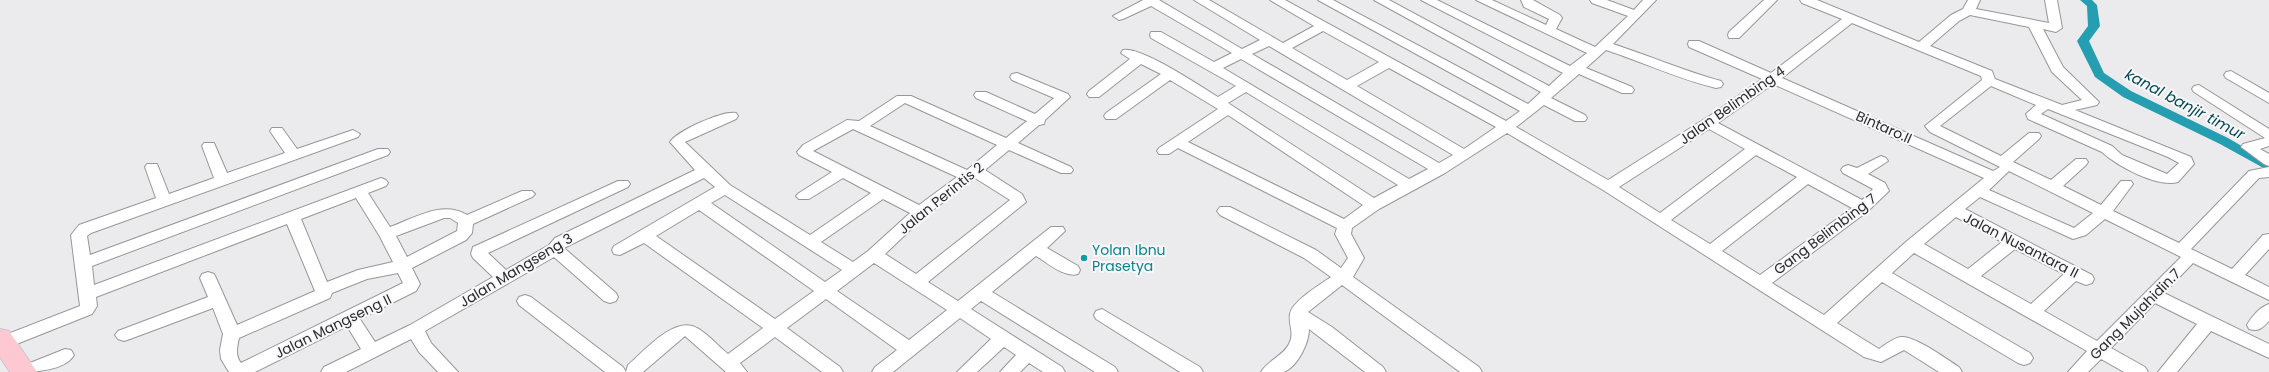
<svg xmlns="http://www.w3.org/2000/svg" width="2269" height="372" font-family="Poppins,sans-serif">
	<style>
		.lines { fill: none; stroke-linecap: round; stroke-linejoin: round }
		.canal { fill: #259eb1; fill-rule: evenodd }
		.street-casing { stroke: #979799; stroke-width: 2 }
		.primary-casing { stroke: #c8c8c8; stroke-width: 2 }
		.street { fill: #fff; fill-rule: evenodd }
		.primary { fill: #fdc8d1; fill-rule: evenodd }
		.culture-dot { fill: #0f9aa8; stroke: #f8f8fa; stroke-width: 1.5 }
		.labels { text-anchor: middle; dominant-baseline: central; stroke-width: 4; stroke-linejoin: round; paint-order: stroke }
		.street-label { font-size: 14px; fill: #2a2a2a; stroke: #f8f8fa }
		.culture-label { font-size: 14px; fill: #0d838f; stroke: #f8f8fa; text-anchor: start }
		.water-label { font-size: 15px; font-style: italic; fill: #054b55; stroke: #f8f8fa }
	</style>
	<rect width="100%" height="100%" fill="#ebebed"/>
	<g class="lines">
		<polygon class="canal" points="2080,0 2092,0 2097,5 2100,26 2089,41 2104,73 2131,91 2228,138 2269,162 2269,171 2220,144 2123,97 2095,77 2077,41 2088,26 2087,6"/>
		<defs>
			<g id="street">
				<path d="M1143,0H1159L1242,49L1260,40L1194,0H1209L1283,43L1314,26L1270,0H1285L1506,121L1520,111L1318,0H1333L1528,104L1541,92L1374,0H1389L1549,86L1563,73L1421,0H1437L1570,66L1587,53L1476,0H1492L1546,25L1549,19L1524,7L1521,0H1533L1560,15L1562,18L1556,29L1595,47L1628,16L1592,3L1590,0H1607L1634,10L1643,0H1656L1613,44C1650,56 1684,71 1721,81L1723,84L1721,87L1716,88C1678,79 1643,62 1606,50L1586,68L1632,87L1634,90L1632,93H1622L1579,74L1551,98L1585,115L1587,118L1585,121H1575L1544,105L1516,127L1608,180L1711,115L1762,79L1689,47L1688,44L1689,41H1699L1771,73L1842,19L1802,3L1800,0H1817L1919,42L1951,15L1963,9L1968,0H1980L1976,9L2049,23L2045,0H2057L2062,28L2056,32L2043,29L2063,67L2099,102L2097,105L2075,110L2191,157L2194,164L2178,182C2158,188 2117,166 2102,152L2028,119L2026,114L2036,105L1991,86L1940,126L2001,156L2029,133H2039L2041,136L2039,139L2013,162L2051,180L2076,159H2086L2088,162L2086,165L2063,186L2101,205L2121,181H2131L2133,184L2113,211L2179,243L2249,171L2269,167V177L2259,178L2191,249L2232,269L2263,235L2269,234V249L2245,275L2269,287V300L2193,263L2164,293L2269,344V358L2211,331L2177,372H2158L2197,324L2155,303L2111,348L2145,367L2148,372H2124L2101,359L2088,372H2068L2087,351L1914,253L1892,273L2030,353L2033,358L2030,363L2024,365L2018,363L1882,282L1837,323L1879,349C1886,344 1894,338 1901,337C1914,335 1948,360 1959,367L1962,372H1939L1904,350L1881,362L1864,357L1603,190L1507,133L1445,173L1379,209L1352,228L1351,234L1364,258L1353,277L1479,367L1482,372H1460L1342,285L1308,312L1332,327L1383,367L1386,372H1365L1309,329C1309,343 1298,366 1284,372C1278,372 1267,372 1261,372C1267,361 1283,356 1289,344C1295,333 1288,324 1290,314C1291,302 1321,284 1331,277L1304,258L1220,215L1217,211L1220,207H1230L1316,250L1341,268L1348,258L1335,234L1337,228L1178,148L1169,154H1159L1157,151L1159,148L1218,109L1170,80L1116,119H1106L1104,116L1106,113L1161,74L1141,64L1099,97H1089L1087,94L1089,91L1130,59L1121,53L1123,50C1141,46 1200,86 1218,97L1236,86L1151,38L1150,35L1151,32H1161L1214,62L1232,53L1151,6L1123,19L1119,20L1113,16ZM1970,15L2029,27L2052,72L2082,100L2062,105L1995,79L1992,71L1930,46L1959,21ZM1852,23L1981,76L1982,80L1925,126L1930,132L2000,167L1993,171L1782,78ZM1323,31L1379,62L1347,80L1292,48ZM1269,46L1453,155L1439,163L1252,54ZM1241,59L1428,169L1409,179L1223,68ZM1389,68L1496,127L1464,149L1357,86ZM1773,84L1984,178L1907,241L1824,315L1772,283L1868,211L1889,191L1885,183L1868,174L1888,161L1886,158L1881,156L1857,168L1848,165L1843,167L1841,170L1843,173L1873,189L1862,200L1718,123ZM1246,92L1398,185L1374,198L1228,103ZM2048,109L2168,157L2179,163L2167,174L2122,155L2112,146L2041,114ZM1228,115L1363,205L1344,219L1188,142ZM1709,129L1745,149L1660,213L1619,187ZM1756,155L1797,177L1710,244L1671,220ZM2009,171L2093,213L2074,228L1989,190ZM1808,184L1852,208L1760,275L1722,251ZM1980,197L2073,239L2086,235L2105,219L2181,257L2097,341L2044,311L2076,281L2086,285L2092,283L2094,279L2092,275L1965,209ZM1956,217L2002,242L1968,269L1924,244ZM2015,249L2064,274L2031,304L1981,276Z"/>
				<polygon points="1764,0 1777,0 1739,38 1729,38 1728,35 1729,32"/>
				<polygon points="2231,71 2269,93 2269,103 2226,78 2224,75 2226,72"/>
				<path d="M1017,73L1068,94L1070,97L1045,120L1044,124L1039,125L1018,143L1071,167L1073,170L1071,173H1061L1009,150L985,170L1022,194L1026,202L928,282L958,301L1051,227H1063L1065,231L1047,248L1078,266L1080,270L1078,274C1064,278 1048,263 1036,256L992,292L1115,367L1118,372H1095L981,301L971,309L1062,367L1065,372H1043L1029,363L1020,372H1000L1016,355L1004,347L977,372H957L991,339L960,318L893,372H872L875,367L897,350L826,299L787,328L840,367L843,372H822L775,337L740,363L747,372H726L685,336L643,372H626L628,365C644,351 675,315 697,328C708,334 718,346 728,354L763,328L644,243L620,255L614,254L612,250L614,246L715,187L704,178L564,248L616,293L618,297L616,301L610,303L604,301L554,257L425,331L431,343L458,372H438L419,352L411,339L346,372H321L324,367L361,349L347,326L255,372H229L221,359L220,350L223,334L213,308L130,339L124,341L118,339L115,335L118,331L208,297L200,278L202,274L208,272L214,274L216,278L237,325L315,291L287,224L96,297L97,306L92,314L9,347L0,348V337L80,306L71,235L79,225L156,198L145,167L147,164H157L169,194L214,178L202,146L204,143H214L227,173L285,153L270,131L272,128H282L297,149L353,130L360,134L358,137L91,233L87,236L90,255L378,149H388L390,152L388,155L92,266L94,285L381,178L386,180L388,183L386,186L368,193L390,227C415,218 442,200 467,215L522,191H532L535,194L532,197L473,224L472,233L466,240L412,268L420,284L416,291L360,319L375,342L410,325L493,277L473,258L471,254L473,247L618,181H628L630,184L628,187L488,253L506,270L549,245L555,238L695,170L670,142C677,131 723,110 736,113L738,116L736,119L685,142L730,185L810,235L871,193L843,178L809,199H799L796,196L799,193L832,172L799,155L797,152L803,145L847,120L859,121L897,96H911L1006,138L1027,121L976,98L974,95L976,92H986L1035,114L1054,98L1012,80L1010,77L1012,74ZM905,103L997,145L967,170L870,126ZM853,129L957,177L919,205L813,151ZM975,178L1010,200L916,274L885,254L925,216ZM725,195L842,270L825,282L711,203ZM356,198L379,235L393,262L358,270L327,282L301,219ZM883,199L910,213L868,251L853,262L821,242ZM699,210L814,291L775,319L656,236ZM444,218H450L458,223L457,231L407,257L396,236ZM874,263L947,310L909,340L837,291ZM398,273L403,283L241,363C235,356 237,347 239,338L330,298L332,293L367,279Z"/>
				<polygon points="2199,85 2269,129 2269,146 2260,149 2269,154 2269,166 2264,164 2241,147 2243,144 2265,138 2194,92 2192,89 2194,86"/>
				<polygon points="525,295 531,297 623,367 626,372 605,372 519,305 517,301 519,297"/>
				<path d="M2269,304V321C2262,328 2259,332 2249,329L2247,325C2251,317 2260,307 2269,304Z"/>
				<polygon points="1102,309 1200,367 1203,372 1180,372 1096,319 1094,315 1096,311"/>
				<path d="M65,349L71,350L74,355C65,371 33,372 17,372L20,367Z"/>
			</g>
			<polygon id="primary" points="0,329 9,331 37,372 10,372 0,357"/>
		</defs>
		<use href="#street" class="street-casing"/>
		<use href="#primary" class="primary-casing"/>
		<use href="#street" class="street"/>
		<use href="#primary" class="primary"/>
	</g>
	<circle class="culture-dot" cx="1084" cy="258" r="4"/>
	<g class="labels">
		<g class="street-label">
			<text transform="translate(1732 105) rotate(-35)">Jalan Belimbing 4</text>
			<text transform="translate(1884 127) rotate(24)">Bintaro.II</text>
			<text transform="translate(941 198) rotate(-39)">Jalan Perintis 2</text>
			<text transform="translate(1825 234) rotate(-37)">Gang Belimbing 7</text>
			<text transform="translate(2021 245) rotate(27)">Jalan Nusantara II</text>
			<text transform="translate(516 270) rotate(-31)">Jalan Mangseng 3</text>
			<text transform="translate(2135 314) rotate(-45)">Gang Mujahidin.7</text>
			<text transform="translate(333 326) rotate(-26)">Jalan Mangseng II</text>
		</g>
		<g class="culture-label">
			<text x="1092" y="250">Yolan Ibnu<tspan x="1092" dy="16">Prasetya</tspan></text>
		</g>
		<g class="water-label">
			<text transform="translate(2185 104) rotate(28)">kanal banjir timur</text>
		</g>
	</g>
</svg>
